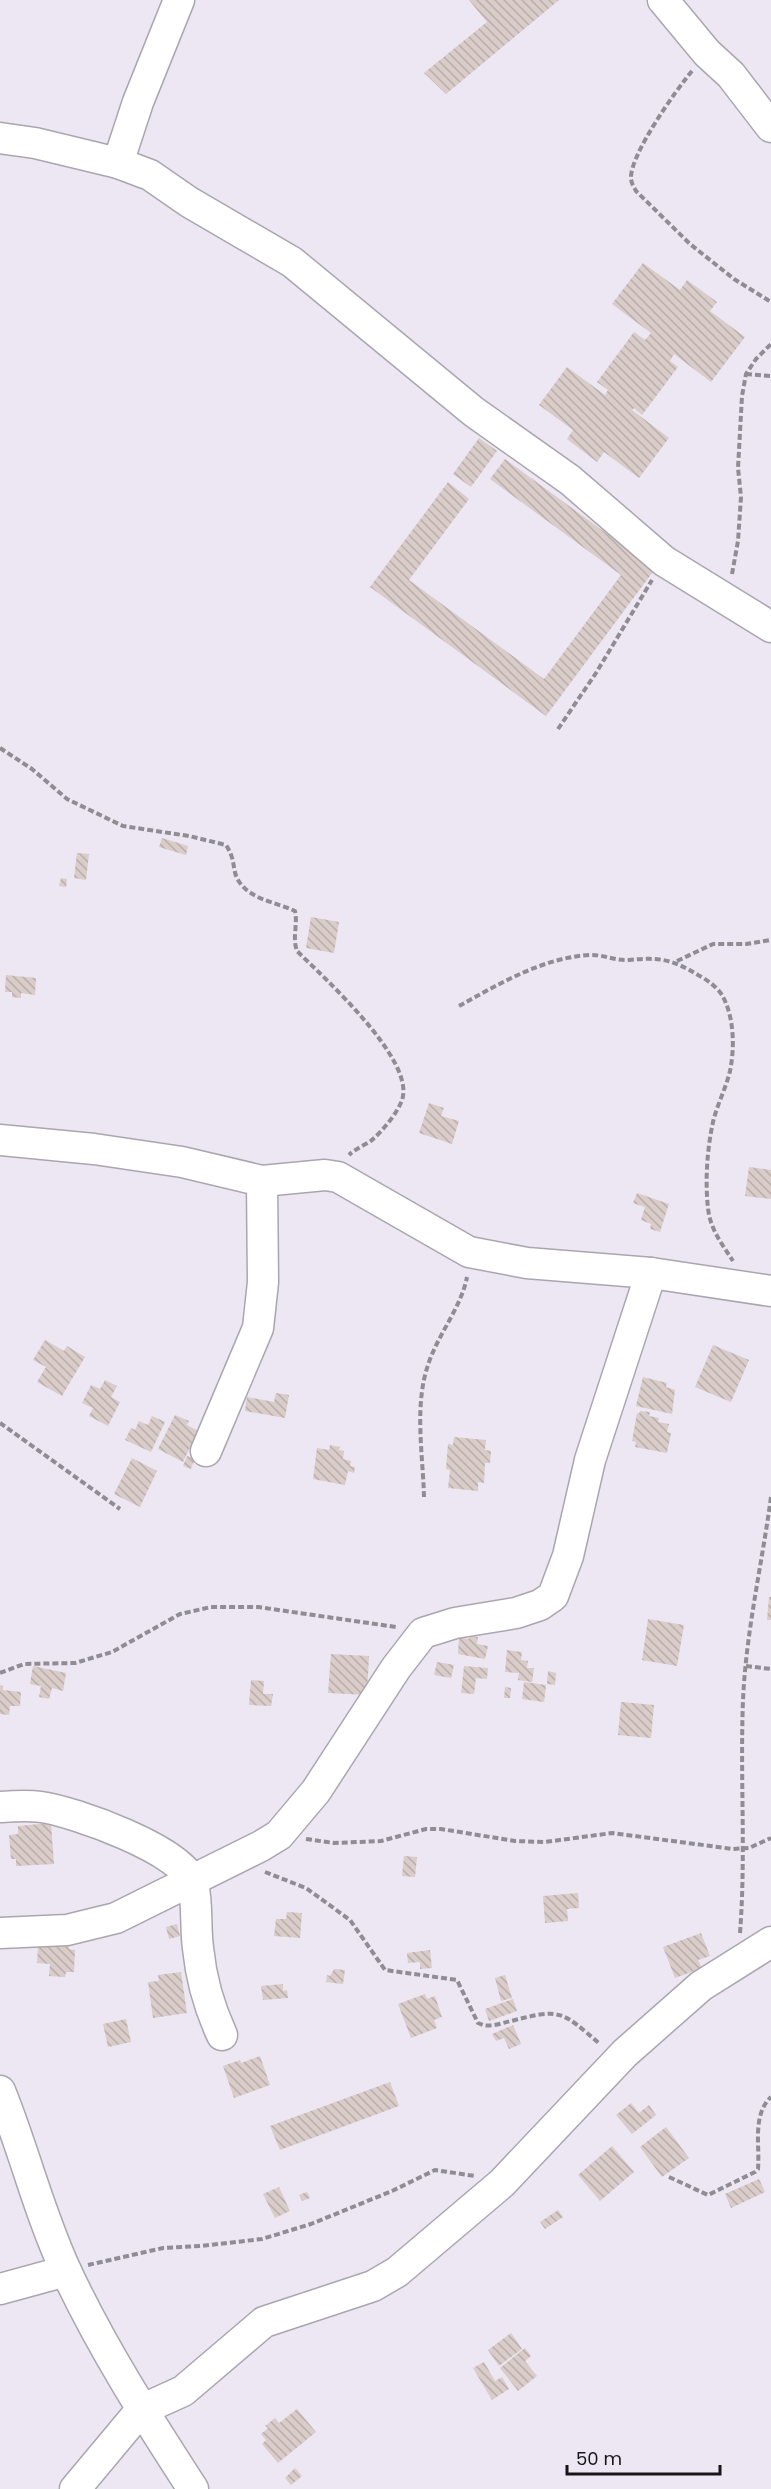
<svg xmlns="http://www.w3.org/2000/svg" width="771" height="2489" font-family="Poppins,sans-serif">
	<style>
		.building { fill: url(#building-back-hatch) }
		.lines { fill: none; stroke-linecap: round; stroke-linejoin: round }
		.minor-casing { stroke: #aaa6b0; stroke-width: 33 }
		.path { stroke: #8f8c94; stroke-width: 4; stroke-dasharray: 6 3; stroke-linecap: butt }
		.minor { stroke: #fff; stroke-width: 30 }
	</style>
	<defs>
		<pattern id="building-back-hatch" width="6" height="6" patternUnits="userSpaceOnUse" patternTransform="scale(1.5)"><rect width="6" height="6" fill="#d9ccc9"/><path d="M-1 5l2 2M0 0l6 6M5-1l2 2" fill="none" stroke="#baaeac"/></pattern>
	</defs>
	<rect width="100%" height="100%" fill="#ece7f2"/>
	<g class="building">
		<polygon points="469,0 559,0 446,94 424,73 487,22"/>
		<polygon points="643,263 680,290 687,280 717,302 710,311 745,337 711,382 674,354 670,361 678,367 642,415 634,408 632,410 669,438 639,478 604,452 597,462 567,439 573,430 539,405 567,367 605,395 608,390 597,382 634,332 645,340 651,333 612,304"/>
		<polygon points="479,438 497,451 471,487 453,474"/>
		<polygon points="505,459 655,569 546,716 370,587 448,482 469,499 409,580 544,679 621,575 490,479"/>
		<polygon points="162,838 188,846 186,855 159,847"/>
		<polygon points="77,853 89,854 86,880 74,878"/>
		<polygon points="61,878 67,879 66,887 59,886"/>
		<polygon points="311,917 339,922 334,953 306,948"/>
		<polygon points="6,975 36,978 35,995 21,993 21,998 12,997 12,992 5,992"/>
		<polygon points="429,1103 444,1108 441,1116 459,1121 452,1144 419,1133"/>
		<polygon points="749,1167 771,1170 771,1199 745,1196"/>
		<polygon points="637,1193 669,1204 660,1232 650,1229 651,1224 641,1220 645,1207 633,1203"/>
		<polygon points="45,1340 64,1351 67,1346 85,1357 62,1396 37,1382 46,1367 33,1360"/>
		<polygon points="713,1345 749,1360 731,1402 695,1387"/>
		<polygon points="643,1377 667,1383 666,1387 675,1390 672,1414 636,1406"/>
		<polygon points="105,1380 117,1386 111,1397 120,1402 108,1426 89,1416 93,1408 82,1403 91,1385 100,1389"/>
		<polygon points="276,1393 289,1395 285,1418 245,1411 247,1397 274,1402"/>
		<polygon points="640,1411 650,1412 649,1416 659,1418 658,1422 669,1424 667,1432 671,1433 667,1453 635,1447 636,1442 632,1441 637,1413 639,1414"/>
		<polygon points="175,1415 189,1421 187,1425 198,1431 183,1462 158,1449"/>
		<polygon points="152,1416 165,1422 151,1452 125,1440 131,1428 135,1430 139,1421 148,1425"/>
		<polygon points="454,1437 486,1440 485,1450 491,1451 490,1463 485,1463 484,1483 478,1482 478,1491 448,1488 450,1470 446,1469 448,1444 453,1445"/>
		<polygon points="330,1445 340,1447 339,1450 344,1451 343,1459 351,1461 350,1466 355,1467 354,1473 348,1471 345,1485 313,1479 317,1448 329,1450"/>
		<polygon points="187,1456 195,1459 191,1469 183,1466"/>
		<polygon points="132,1458 157,1471 140,1507 114,1494"/>
		<polygon points="769,1597 771,1597 771,1620 767,1620"/>
		<polygon points="648,1619 684,1625 677,1666 642,1660"/>
		<polygon points="470,1636 478,1637 477,1644 488,1646 485,1659 458,1654 459,1637 469,1639"/>
		<polygon points="507,1650 522,1652 521,1660 528,1661 527,1668 534,1668 532,1682 518,1680 519,1673 505,1672"/>
		<polygon points="331,1654 369,1656 367,1695 328,1693"/>
		<polygon points="437,1662 454,1665 451,1678 434,1675"/>
		<polygon points="33,1666 66,1673 63,1691 52,1688 49,1699 39,1697 41,1686 30,1684"/>
		<polygon points="464,1666 488,1668 487,1679 476,1678 474,1694 461,1693"/>
		<polygon points="548,1671 556,1673 555,1685 547,1684"/>
		<polygon points="251,1680 264,1681 263,1694 273,1694 271,1706 249,1705"/>
		<polygon points="524,1682 546,1685 544,1702 522,1699"/>
		<polygon points="0,1685 3,1686 3,1690 21,1692 20,1706 10,1706 9,1715 0,1714"/>
		<polygon points="505,1687 511,1688 510,1698 504,1698"/>
		<polygon points="621,1702 654,1705 651,1738 618,1735"/>
		<polygon points="51,1823 54,1864 16,1866 16,1859 11,1859 9,1835 18,1834 18,1826"/>
		<polygon points="404,1856 417,1857 415,1877 402,1876"/>
		<polygon points="578,1893 579,1908 567,1909 568,1921 545,1923 543,1896"/>
		<polygon points="287,1912 302,1913 300,1938 274,1936 276,1919 286,1919"/>
		<polygon points="177,1924 180,1936 169,1939 166,1927"/>
		<polygon points="701,1933 710,1956 698,1960 702,1968 675,1978 663,1947"/>
		<polygon points="49,1940 70,1941 69,1949 75,1950 74,1972 66,1972 65,1977 49,1976 50,1964 37,1963 38,1947 48,1947"/>
		<polygon points="430,1950 432,1968 420,1969 420,1962 408,1963 407,1953"/>
		<polygon points="334,1969 345,1970 343,1984 326,1982 327,1975 330,1976"/>
		<polygon points="181,1972 187,2013 153,2018 148,1982 159,1981 158,1975"/>
		<polygon points="505,1975 512,1998 501,2001 495,1978"/>
		<polygon points="283,1984 283,1991 287,1990 288,1998 263,2000 261,1986"/>
		<polygon points="425,1994 427,1999 435,1996 442,2017 434,2020 437,2028 411,2038 398,2004"/>
		<polygon points="513,1999 517,2011 489,2021 485,2009"/>
		<polygon points="126,2019 131,2042 108,2047 103,2024"/>
		<polygon points="513,2025 521,2044 509,2049 504,2038 496,2041 492,2034"/>
		<polygon points="260,2056 270,2085 234,2098 223,2066 240,2060 241,2063"/>
		<polygon points="390,2082 399,2106 280,2150 270,2126"/>
		<polygon points="631,2103 639,2113 649,2105 656,2115 632,2134 616,2115"/>
		<polygon points="666,2127 689,2158 662,2177 640,2147"/>
		<polygon points="612,2146 634,2172 600,2201 578,2175"/>
		<polygon points="759,2179 765,2192 731,2208 725,2194"/>
		<polygon points="279,2187 290,2211 275,2218 263,2194"/>
		<polygon points="307,2192 310,2198 302,2201 299,2195"/>
		<polygon points="558,2210 563,2217 545,2229 540,2222"/>
		<polygon points="511,2333 522,2349 499,2366 488,2350"/>
		<polygon points="525,2348 531,2356 525,2361 537,2376 518,2391 500,2368"/>
		<polygon points="484,2362 495,2381 502,2377 509,2389 492,2400 473,2368"/>
		<polygon points="297,2409 316,2432 278,2463 262,2444 266,2440 261,2434 268,2428 265,2426 275,2418 279,2423"/>
		<polygon points="295,2468 302,2476 291,2485 285,2478"/>
	</g>
	<g class="lines">
		<defs>
			<g id="minor">
				<polyline points="663,0 707,53 731,75 771,127"/>
				<polyline points="0,138 35,143 118,163 150,175 189,202 292,262 474,412 570,480 664,561 771,627"/>
				<polyline points="118,163 138,102 179,0"/>
				<polyline points="0,1140 94,1149 182,1162 262,1181 325,1175 338,1177 469,1252 527,1263 651,1273 771,1291"/>
				<polyline points="206,1451 258,1328 263,1282 262,1181"/>
				<path d="M0,1807C14,1806 27,1805 41,1807C72,1811 186,1851 193,1884C198,1904 195,1927 198,1948C201,1979 209,2007 222,2035"/>
				<polyline points="0,1933 67,1930 116,1918 261,1846 279,1835 316,1791 396,1668 423,1633 455,1623 516,1613 540,1605 553,1596 568,1556 590,1460 651,1273"/>
				<path d="M0,2091C24,2150 39,2213 66,2271C102,2348 147,2418 193,2489"/>
				<polyline points="0,2289 66,2271"/>
				<polyline points="75,2489 141,2410 183,2391 264,2322 373,2286 397,2272 502,2183 625,2053 701,1986 771,1942"/>
			</g>
		</defs>
		<use href="#minor" class="minor-casing"/>
		<g class="path">
			<path d="M692,71C676,90 630,155 631,178C631,183 634,187 636,191L690,244L734,279L771,302"/>
			<polyline points="746,374 771,376"/>
			<polyline points="732,574 738,541 741,497 738,468 742,396 746,374 756,359 771,344"/>
			<polyline points="558,729 596,673 652,580"/>
			<path d="M0,748L32,769L67,799L123,826L189,836L226,845C236,860 232,870 238,880C250,900 276,902 295,911C298,924 292,938 297,951C323,977 416,1060 402,1100C397,1114 383,1130 372,1140C365,1145 355,1149 349,1155"/>
			<polyline points="677,961 713,944 746,944 771,940"/>
			<path d="M459,1006C499,984 542,958 589,955C603,954 614,961 629,960C659,957 672,959 698,975C706,979 717,987 722,995C734,1016 735,1047 730,1071C726,1088 717,1105 713,1122C707,1150 705,1181 708,1208C710,1229 722,1244 733,1261"/>
			<polyline points="0,1423 120,1509"/>
			<path d="M424,1497C423,1455 414,1406 428,1365C438,1334 461,1308 467,1277"/>
			<polyline points="746,1666 771,1669"/>
			<polyline points="0,1673 24,1664 75,1663 112,1652 180,1614 211,1607 258,1607 396,1627"/>
			<polyline points="306,1839 334,1843 381,1841 426,1829 441,1829 515,1841 545,1842 612,1833 733,1849 749,1848 771,1838"/>
			<path d="M265,1872L306,1888L350,1920L385,1970L457,1980L478,2023L483,2025C492,2027 502,2023 511,2021C562,2008 561,2011 600,2044"/>
			<path d="M740,1933C746,1855 740,1778 743,1700C746,1632 762,1564 771,1497"/>
			<path d="M669,2177L708,2195L755,2172L758,2169C760,2145 752,2115 771,2097"/>
			<polyline points="88,2265 163,2248 201,2246 262,2239 311,2224 392,2191 435,2170 475,2176"/>
		</g>
		<use href="#minor" class="minor"/>
	</g>
	<path d="M567 2465v9h153v-9" fill="none" stroke="#171519" stroke-width="3"/>
	<text x="576" y="2465" font-size="18" fill="#171519" stroke="#ece7f2" stroke-width="4.5" paint-order="stroke">50 m</text>
</svg>
